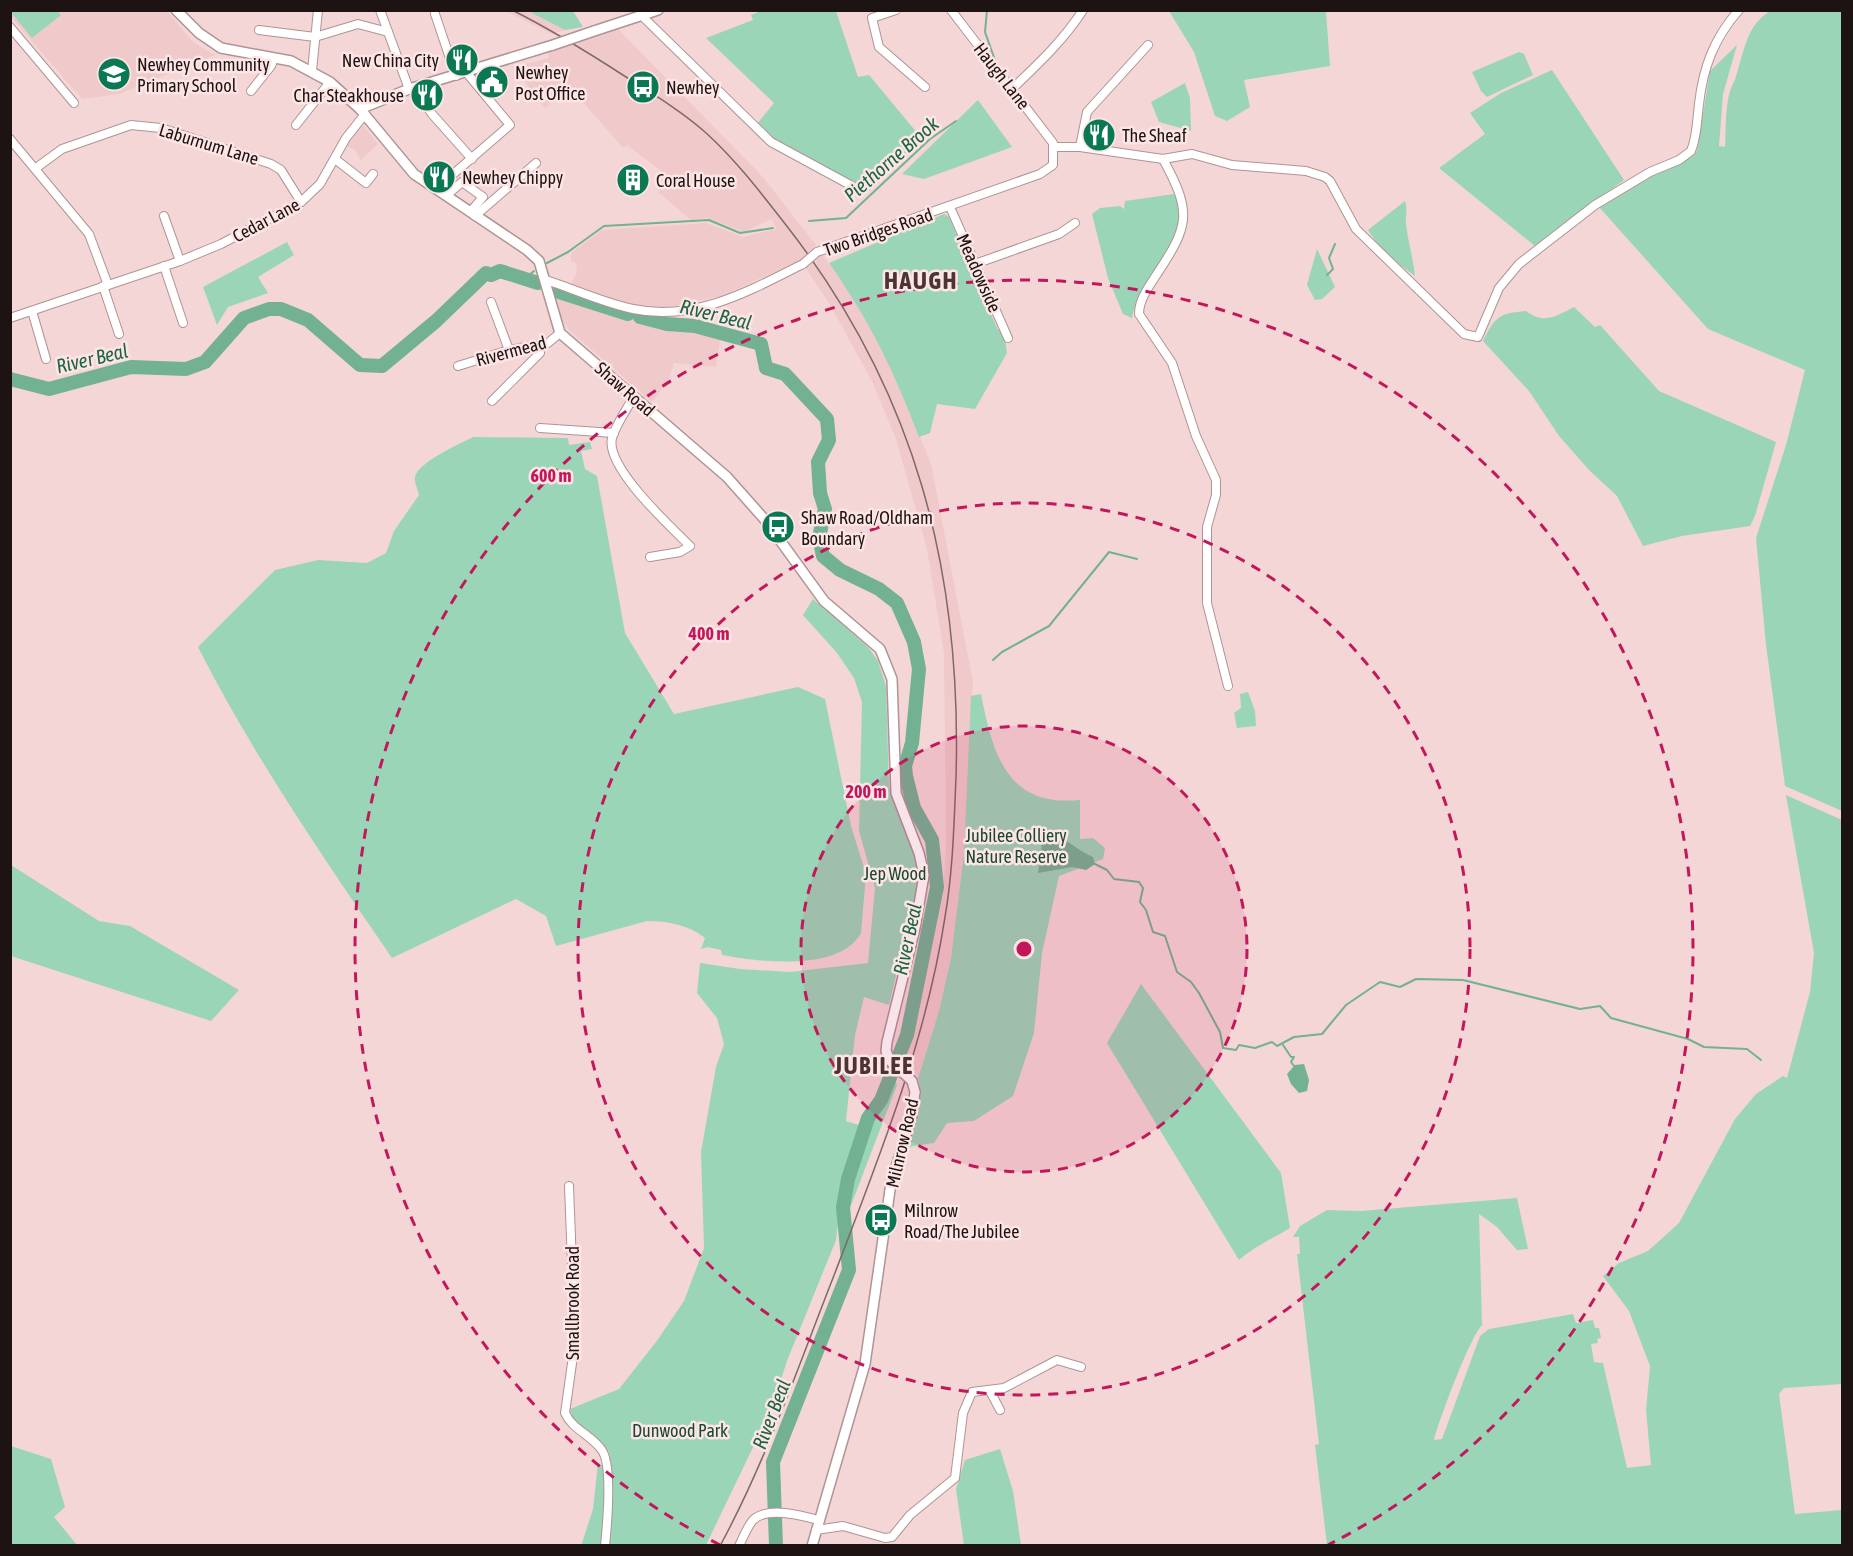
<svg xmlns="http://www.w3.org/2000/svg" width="1853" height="1556" font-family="'Asap Condensed',sans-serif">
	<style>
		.built { fill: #f0c9ca }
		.green { fill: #9ad5b8 }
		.water { fill: #73b193 }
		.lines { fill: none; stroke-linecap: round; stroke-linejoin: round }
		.stream { stroke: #73b193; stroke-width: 2 }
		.river { stroke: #73b193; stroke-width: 14 }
		.minor-casing { stroke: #b09394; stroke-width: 10 }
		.major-casing { stroke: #b09394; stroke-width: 12 }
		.minor { stroke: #fff; stroke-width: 8 }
		.major { stroke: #fff; stroke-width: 9 }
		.tram { stroke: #7d696a; stroke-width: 1.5 }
		.minor-bridge-casing { stroke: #b09394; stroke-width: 10; stroke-linecap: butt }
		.major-bridge-casing { stroke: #b09394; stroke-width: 12; stroke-linecap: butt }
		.minor-bridge { stroke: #fff; stroke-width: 8 }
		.major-bridge { stroke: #fff; stroke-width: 9 }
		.ring { fill: none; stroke: #c2185b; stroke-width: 3; stroke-dasharray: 10 8 }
		.labels { text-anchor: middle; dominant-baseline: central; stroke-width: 5; stroke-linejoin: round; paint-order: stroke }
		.poi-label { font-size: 18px; fill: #1d1313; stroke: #fee5e5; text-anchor: start }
		.street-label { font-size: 18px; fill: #1d1313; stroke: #fee5e5 }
		.park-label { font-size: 18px; fill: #174834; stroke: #fee5e5 }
		.water-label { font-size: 20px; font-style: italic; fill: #1d6548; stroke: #fee5e5 }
		.district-label { font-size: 24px; font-weight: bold; letter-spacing: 1.5px; fill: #4c3435; stroke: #fee5e5 }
		.centre { fill: #c2185b; stroke: #fee5e5; stroke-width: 3 }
		.ring-label { font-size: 18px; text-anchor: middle; font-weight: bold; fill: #c2185b; stroke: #fee5e5; stroke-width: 5; stroke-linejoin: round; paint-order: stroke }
	</style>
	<rect width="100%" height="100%" fill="#f5d6d7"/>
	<g class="built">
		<polygon points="10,11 167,11 193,42 215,55 119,94 82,99 11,17"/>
		<polygon points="506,11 528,11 565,30 552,34"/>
		<polygon points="618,29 762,176 816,245 801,260 722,296 656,310 627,303 571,284 576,274 577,263 571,262 571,253 602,230 706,223 743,237 777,229 771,219 744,232 708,218 691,220 658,192 669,177 627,145 623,148 570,87 545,108 513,67 549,58 547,51"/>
		<polygon points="362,124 378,144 361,160 355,150 347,146 355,130"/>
		<polygon points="821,253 860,306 893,369 931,464 973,682 964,853 951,958 939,1011 918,1076 903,1060 913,1033 943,896 946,843 944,653 927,549 896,439 872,381 829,303 805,267"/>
		<polygon points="555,292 657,324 700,329 721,335 716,367 674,363 668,381 652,402 570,331 561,318"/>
	</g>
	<g class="green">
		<path d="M1772,10L1842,11V811L1785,786L1766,645L1756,538L1786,445L1805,370L1708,329L1599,207L1651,175L1691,157L1697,151L1710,71L1737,45L1723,94L1719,146L1725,147C1726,128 1725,108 1730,91C1732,85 1736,79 1737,73C1745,48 1747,24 1772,10Z"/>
		<polygon points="10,11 57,11 61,15 32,38"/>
		<polygon points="528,11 573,11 583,27 565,30"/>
		<polygon points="761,11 836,11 858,77 869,75 923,140 869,191 771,137 756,125 774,103 706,38 753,20 751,15"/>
		<polygon points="1169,11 1326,11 1330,66 1244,80 1250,107 1227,121 1215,116 1194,52"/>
		<polygon points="1519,52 1524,54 1533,75 1487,97 1481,91 1472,72"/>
		<polygon points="1552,70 1624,180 1535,246 1439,168 1485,134 1470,113 1501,93"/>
		<polygon points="1185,83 1190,98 1191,131 1159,122 1151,102"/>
		<polygon points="978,100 1012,147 924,179 902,174"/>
		<path d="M1174,194C1201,230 1137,281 1132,318L1123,314L1108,278L1092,214L1100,208L1120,206L1124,209L1125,201Z"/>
		<path d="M1405,201C1408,210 1405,216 1406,224C1408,241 1413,258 1415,276C1397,263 1379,249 1368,230Z"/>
		<path d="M944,214L949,217L997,328L1005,339L1007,353L975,409L937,404L930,433L919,437C894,371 870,321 829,263Z"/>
		<polygon points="287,242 294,255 258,277 268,293 228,307 217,325 203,287"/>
		<polygon points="1317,249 1335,287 1322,299 1315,300 1307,285"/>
		<path d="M1574,307L1595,327L1600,325L1659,391L1776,442L1755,516L1750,526L1682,536L1643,546L1617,496L1590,471L1559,436L1529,391L1483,341C1495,317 1499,313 1526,311C1544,325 1556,316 1574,307Z"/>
		<path d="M473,437L568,438L569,445L590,442L592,449L581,451L585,469L597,476L625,633L674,714L798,687L825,699L851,826L866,874L861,933C840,972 759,962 722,955L721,950L708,947L701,949L705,938C689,925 668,921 647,921L556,946L546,916L516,899L392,958C323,857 254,757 198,647L275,570L318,560L367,563L386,553L394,531L419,495C418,490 414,482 415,477C418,462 460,444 473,437Z"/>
		<polygon points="813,599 868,647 878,661 886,686 889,787 921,871 889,1005 864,997 855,1035 846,1121 862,1126 842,1186 836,1240 787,1361 771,1410 706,1545 608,1545 610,1456 607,1449 573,1419 570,1409 619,1389 656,1342 684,1301 704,1248 701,1152 716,1067 724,1044 717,1018 697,993 700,963 740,969 790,972 868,963 875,888 859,831 862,702 854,678 837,653 803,615"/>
		<polygon points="1248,692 1255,711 1256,726 1237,728 1234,713 1241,708 1240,694"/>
		<path d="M981,694C993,754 1006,807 1080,800V839L1093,838L1105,848L1103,859L1059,876L1042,953L1034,1033L1013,1096L974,1121L947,1123L934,1143L908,1147L918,1113L921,1092L918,1078L939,1011L951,958L964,853L971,696Z"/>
		<path d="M1786,795L1842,820V1384L1784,1388L1779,1394L1795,1514L1842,1510V1545H1327L1315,1445L1319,1444L1297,1254H1300L1299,1237H1293L1300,1226L1327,1210L1361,1211L1517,1198L1528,1249L1517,1250L1497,1227L1479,1214L1482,1325C1470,1337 1439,1420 1434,1440L1442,1439L1480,1336L1489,1329L1573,1314L1576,1323L1593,1320L1595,1328H1599L1601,1338L1597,1339L1598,1343L1591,1344L1594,1362L1603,1363L1627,1468L1651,1465L1646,1410L1650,1366L1629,1311L1603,1276L1619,1263L1648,1251L1679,1223L1735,1119L1756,1094L1783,1076L1787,1078L1810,992L1814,953Z"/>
		<polygon points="11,865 99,921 130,926 239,990 211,1021 11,956"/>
		<path d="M1141,984L1281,1173L1290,1228C1272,1239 1255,1246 1239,1260L1107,1043Z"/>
		<polygon points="895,1081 897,1085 850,1208 848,1185 872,1119 884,1106"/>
		<polygon points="11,1446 51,1459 65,1507 54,1517 77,1545 11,1545"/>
		<polygon points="1000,1449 1013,1491 1021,1545 964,1545 956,1489 965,1460"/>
		<polygon points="598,1463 604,1467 605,1516 602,1545 581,1546 593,1509"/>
	</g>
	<g class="water">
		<path d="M1044,830C1064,835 1075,850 1093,857L1095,864L1086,870L1072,867L1038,873Z"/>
		<polygon points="1304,1064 1309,1080 1307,1091 1299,1093 1291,1084 1287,1074 1295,1065"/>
	</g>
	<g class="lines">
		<g class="stream">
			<polyline points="987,10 985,32 996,63"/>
			<polyline points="809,221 846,218 930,139 956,121"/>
			<polyline points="547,263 568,252 604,226 709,220 740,233 773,228"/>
			<polyline points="1327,275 1333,269 1329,258 1335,244"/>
			<polyline points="523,280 534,271"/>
			<polyline points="993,660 1002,652 1049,626 1109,552 1137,559"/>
			<polyline points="1095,864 1107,870 1114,879 1139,882 1143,888 1140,902 1146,910 1153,932 1165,936 1177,972 1191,982 1199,993 1220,1032 1223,1048 1236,1050 1239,1045 1255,1048 1272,1042 1277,1046 1294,1037 1322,1034 1346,1005 1380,982 1400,987 1416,979 1463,980 1580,1009 1600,1006 1611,1018 1688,1039 1704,1047 1747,1049 1761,1060"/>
			<polyline points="1283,1045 1291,1057 1294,1057 1291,1062 1294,1066"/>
		</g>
		<g class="river">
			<polyline points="556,291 628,314"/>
			<polyline points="640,317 667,324 695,326 761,344 766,368 785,374 827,419 829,440 818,462 820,493 825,509 819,538 823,556 840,570 879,589 897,603 914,642 919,669 912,743 905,766 906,776 914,808 932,840 937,887 907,1035 881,1100 868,1118 848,1179 843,1207 849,1270 773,1462 776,1546"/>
			<polyline points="10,379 49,389 131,367 186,369 205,362 244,318 269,309 281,309 308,320 360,365 382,366 436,321 486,273 491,275 500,271 538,283"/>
		</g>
		<defs>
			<g id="minor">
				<polyline points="380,10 409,89"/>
				<polyline points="896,10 872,18 879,47 925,87"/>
				<polyline points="435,14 456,76"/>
				<polyline points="642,16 771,142 854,187"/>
				<polyline points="10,27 74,103"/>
				<polyline points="259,30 315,37 358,24 388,32"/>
				<polyline points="312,71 318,10"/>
				<polyline points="414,88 432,114 472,159"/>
				<path d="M1012,89C1038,64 1063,41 1083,10"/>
				<polyline points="251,91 271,66 274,58"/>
				<polyline points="296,125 330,82"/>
				<polyline points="10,139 89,234 108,285"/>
				<path d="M1053,147H1080L1163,159L1192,154L1232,165L1306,171L1325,177L1330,181L1356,229L1464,334L1478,337L1499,288L1519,264L1595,205L1650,172L1679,160L1691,151C1697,137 1697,120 1699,104C1703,68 1714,38 1739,10"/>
				<polyline points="1080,147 1087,112 1148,45"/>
				<polyline points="335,159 366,183 373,174"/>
				<path d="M1163,159C1193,214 1189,226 1155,277C1148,288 1139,300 1139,314L1172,363L1196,436L1216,480V495L1207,527V603L1228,686"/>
				<polyline points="36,168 62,149 131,125 161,128 271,164 281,170 301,202"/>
				<polyline points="437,188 510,125 466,72"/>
				<polyline points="447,195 462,182 483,197 470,212"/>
				<polyline points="950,207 1008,338"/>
				<polyline points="164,216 180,261"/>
				<polyline points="475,216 536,163"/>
				<polyline points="817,252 1040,174 1053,165 1053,143 951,10"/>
				<polyline points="975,264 1059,234 1075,223"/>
				<polyline points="164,266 183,323"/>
				<path d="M546,280C574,289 604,303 633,309C695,322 749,291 803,264"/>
				<polyline points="103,286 119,334"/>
				<polyline points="491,302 509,350"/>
				<polyline points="32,311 46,359"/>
				<polyline points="10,318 180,261 221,244 301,202 320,184 346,138 365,114"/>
				<polyline points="458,366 509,350 548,343 560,333"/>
				<path d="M634,396C627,409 616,424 612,438C605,467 670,526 690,546L680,552L650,557"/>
				<polyline points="492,401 540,353 540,344"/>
				<polyline points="540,428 614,433"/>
				<path d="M569,1186L575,1342L565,1413C572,1429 591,1435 601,1449C613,1463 607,1526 605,1546"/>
				<polyline points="990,1391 1000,1410"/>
				<polyline points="816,1530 843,1526 885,1538 892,1537 910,1515 955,1478 963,1413 972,1392 1004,1388 1057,1360 1081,1367"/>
				<path d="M739,1546C743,1538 747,1527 753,1520C768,1506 801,1515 818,1520"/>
			</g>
			<g id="major">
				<polyline points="176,10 199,33 221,48 291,61 330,82 360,109 414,174 527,250 539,261 560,333 727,477 766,521 824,601 880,649 892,679 896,793 919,853 924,875 915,928 887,1042 886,1051 890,1061"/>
				<polyline points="594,31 658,10"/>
				<polyline points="360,109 409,89 553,45"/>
				<polyline points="812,1546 865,1364 891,1183 912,1115 915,1092"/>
			</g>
		</defs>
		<use href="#minor" class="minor-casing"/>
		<use href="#major" class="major-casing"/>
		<use href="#minor" class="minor"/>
		<use href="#major" class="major"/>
		<path class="tram" d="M512,10C552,30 589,53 626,77C653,94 681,111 705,132C736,160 761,193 786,225C915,390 962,570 956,777C954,823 953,871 945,917C926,1042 878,1160 833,1278C798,1367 766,1461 720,1546"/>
		<defs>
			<polyline id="minor-bridge" points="803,264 817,252"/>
			<g id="major-bridge">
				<polyline points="553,45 594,31"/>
				<polyline points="890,1061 912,1081 915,1092"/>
			</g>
		</defs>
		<use href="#minor-bridge" class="minor-bridge-casing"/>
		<use href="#major-bridge" class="major-bridge-casing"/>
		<use href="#minor-bridge" class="minor-bridge"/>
		<use href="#major-bridge" class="major-bridge"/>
	</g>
	<circle cx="1024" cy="949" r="223" fill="#c2185b" fill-opacity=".12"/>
	<g class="ring">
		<circle cx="1024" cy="949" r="223"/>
		<circle cx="1024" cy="949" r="446"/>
		<path d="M720 1545A669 669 0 1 1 1328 1545"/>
	</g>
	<defs>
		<symbol id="restaurant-disc" viewBox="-11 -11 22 22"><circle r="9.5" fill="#097853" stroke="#fee5e5"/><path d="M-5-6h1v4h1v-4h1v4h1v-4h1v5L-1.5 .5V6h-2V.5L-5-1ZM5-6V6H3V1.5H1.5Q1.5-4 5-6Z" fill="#fff"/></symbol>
		<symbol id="school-disc" viewBox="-11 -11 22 22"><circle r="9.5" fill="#097853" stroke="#fee5e5"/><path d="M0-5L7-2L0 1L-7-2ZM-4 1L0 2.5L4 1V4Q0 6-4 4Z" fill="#fff"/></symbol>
		<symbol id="civic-disc" viewBox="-11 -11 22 22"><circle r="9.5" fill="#097853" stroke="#fee5e5"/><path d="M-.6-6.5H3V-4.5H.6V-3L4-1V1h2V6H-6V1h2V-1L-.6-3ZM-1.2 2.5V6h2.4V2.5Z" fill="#fff"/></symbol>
		<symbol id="bus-disc" viewBox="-11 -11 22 22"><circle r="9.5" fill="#097853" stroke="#fee5e5"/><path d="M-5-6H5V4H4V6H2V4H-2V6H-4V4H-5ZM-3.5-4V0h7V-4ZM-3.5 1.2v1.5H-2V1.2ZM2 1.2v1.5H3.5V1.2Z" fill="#fff"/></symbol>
		<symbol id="building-disc" viewBox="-11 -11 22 22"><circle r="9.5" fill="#097853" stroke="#fee5e5"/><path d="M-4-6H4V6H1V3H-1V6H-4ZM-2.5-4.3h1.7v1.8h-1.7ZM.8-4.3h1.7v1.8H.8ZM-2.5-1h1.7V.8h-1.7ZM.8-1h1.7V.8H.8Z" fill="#fff"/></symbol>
	</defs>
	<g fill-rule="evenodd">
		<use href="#restaurant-disc" x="443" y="41" width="38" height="38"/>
		<use href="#school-disc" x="95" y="55" width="38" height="38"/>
		<use href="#civic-disc" x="473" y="63" width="38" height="38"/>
		<use href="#bus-disc" x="624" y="68" width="38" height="38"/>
		<use href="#restaurant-disc" x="408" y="76" width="38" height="38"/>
		<use href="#restaurant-disc" x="1080" y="116" width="38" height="38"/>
		<use href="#restaurant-disc" x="420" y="158" width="38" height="38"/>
		<use href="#building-disc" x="614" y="161" width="38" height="38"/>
		<use href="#bus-disc" x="759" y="508" width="38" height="38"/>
		<use href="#bus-disc" x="862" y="1201" width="38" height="38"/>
	</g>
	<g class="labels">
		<g class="poi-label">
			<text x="439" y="60" text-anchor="end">New China City</text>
			<text x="137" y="64">Newhey Community<tspan x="137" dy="21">Primary School</tspan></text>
			<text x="515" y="72">Newhey<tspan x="515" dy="21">Post Office</tspan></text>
			<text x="666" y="87">Newhey</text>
			<text x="404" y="95" text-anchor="end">Char Steakhouse</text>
			<text x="1122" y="135">The Sheaf</text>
			<text x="462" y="177">Newhey Chippy</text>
			<text x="656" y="180">Coral House</text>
			<text x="801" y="517">Shaw Road/Oldham<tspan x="801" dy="21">Boundary</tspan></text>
			<text x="904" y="1210">Milnrow<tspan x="904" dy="21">Road/The Jubilee</tspan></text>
		</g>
		<g class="street-label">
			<text transform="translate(1002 76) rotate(52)">Haugh Lane</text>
			<text transform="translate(209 144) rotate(17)">Laburnum Lane</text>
			<text transform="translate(266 220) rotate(-28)">Cedar Lane</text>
			<text transform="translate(878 232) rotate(-19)">Two Bridges Road</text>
			<text transform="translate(979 273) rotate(66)">Meadowside</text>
			<text transform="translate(511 351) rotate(-15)">Rivermead</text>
			<text transform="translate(625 389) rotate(41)">Shaw Road</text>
			<text transform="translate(902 1143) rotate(-77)">Milnrow Road</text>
			<text transform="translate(572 1303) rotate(-90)">Smallbrook Road</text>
		</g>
		<g class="park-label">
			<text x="1016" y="835">Jubilee Colliery<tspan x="1016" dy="21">Nature Reserve</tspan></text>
			<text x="895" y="873">Jep Wood</text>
			<text x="680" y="1430">Dunwood Park</text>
		</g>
		<g class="water-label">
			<text transform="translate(891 159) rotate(-41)">Piethorne Brook</text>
			<text transform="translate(716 314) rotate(14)">River Beal</text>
			<text transform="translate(92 358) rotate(-13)">River Beal</text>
			<text transform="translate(907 939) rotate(-78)">River Beal</text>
			<text transform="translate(771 1414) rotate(-69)">River Beal</text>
		</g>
		<g class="district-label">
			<text x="921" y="280">HAUGH</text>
			<text x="874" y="1065">JUBILEE</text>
		</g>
	</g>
	<circle cx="1024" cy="949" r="9" class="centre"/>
	<g class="ring-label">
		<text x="551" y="482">600 m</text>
		<text x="709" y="640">400 m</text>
		<text x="866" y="798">200 m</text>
	</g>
	<rect width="1853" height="1556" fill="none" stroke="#1d1313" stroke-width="24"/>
</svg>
